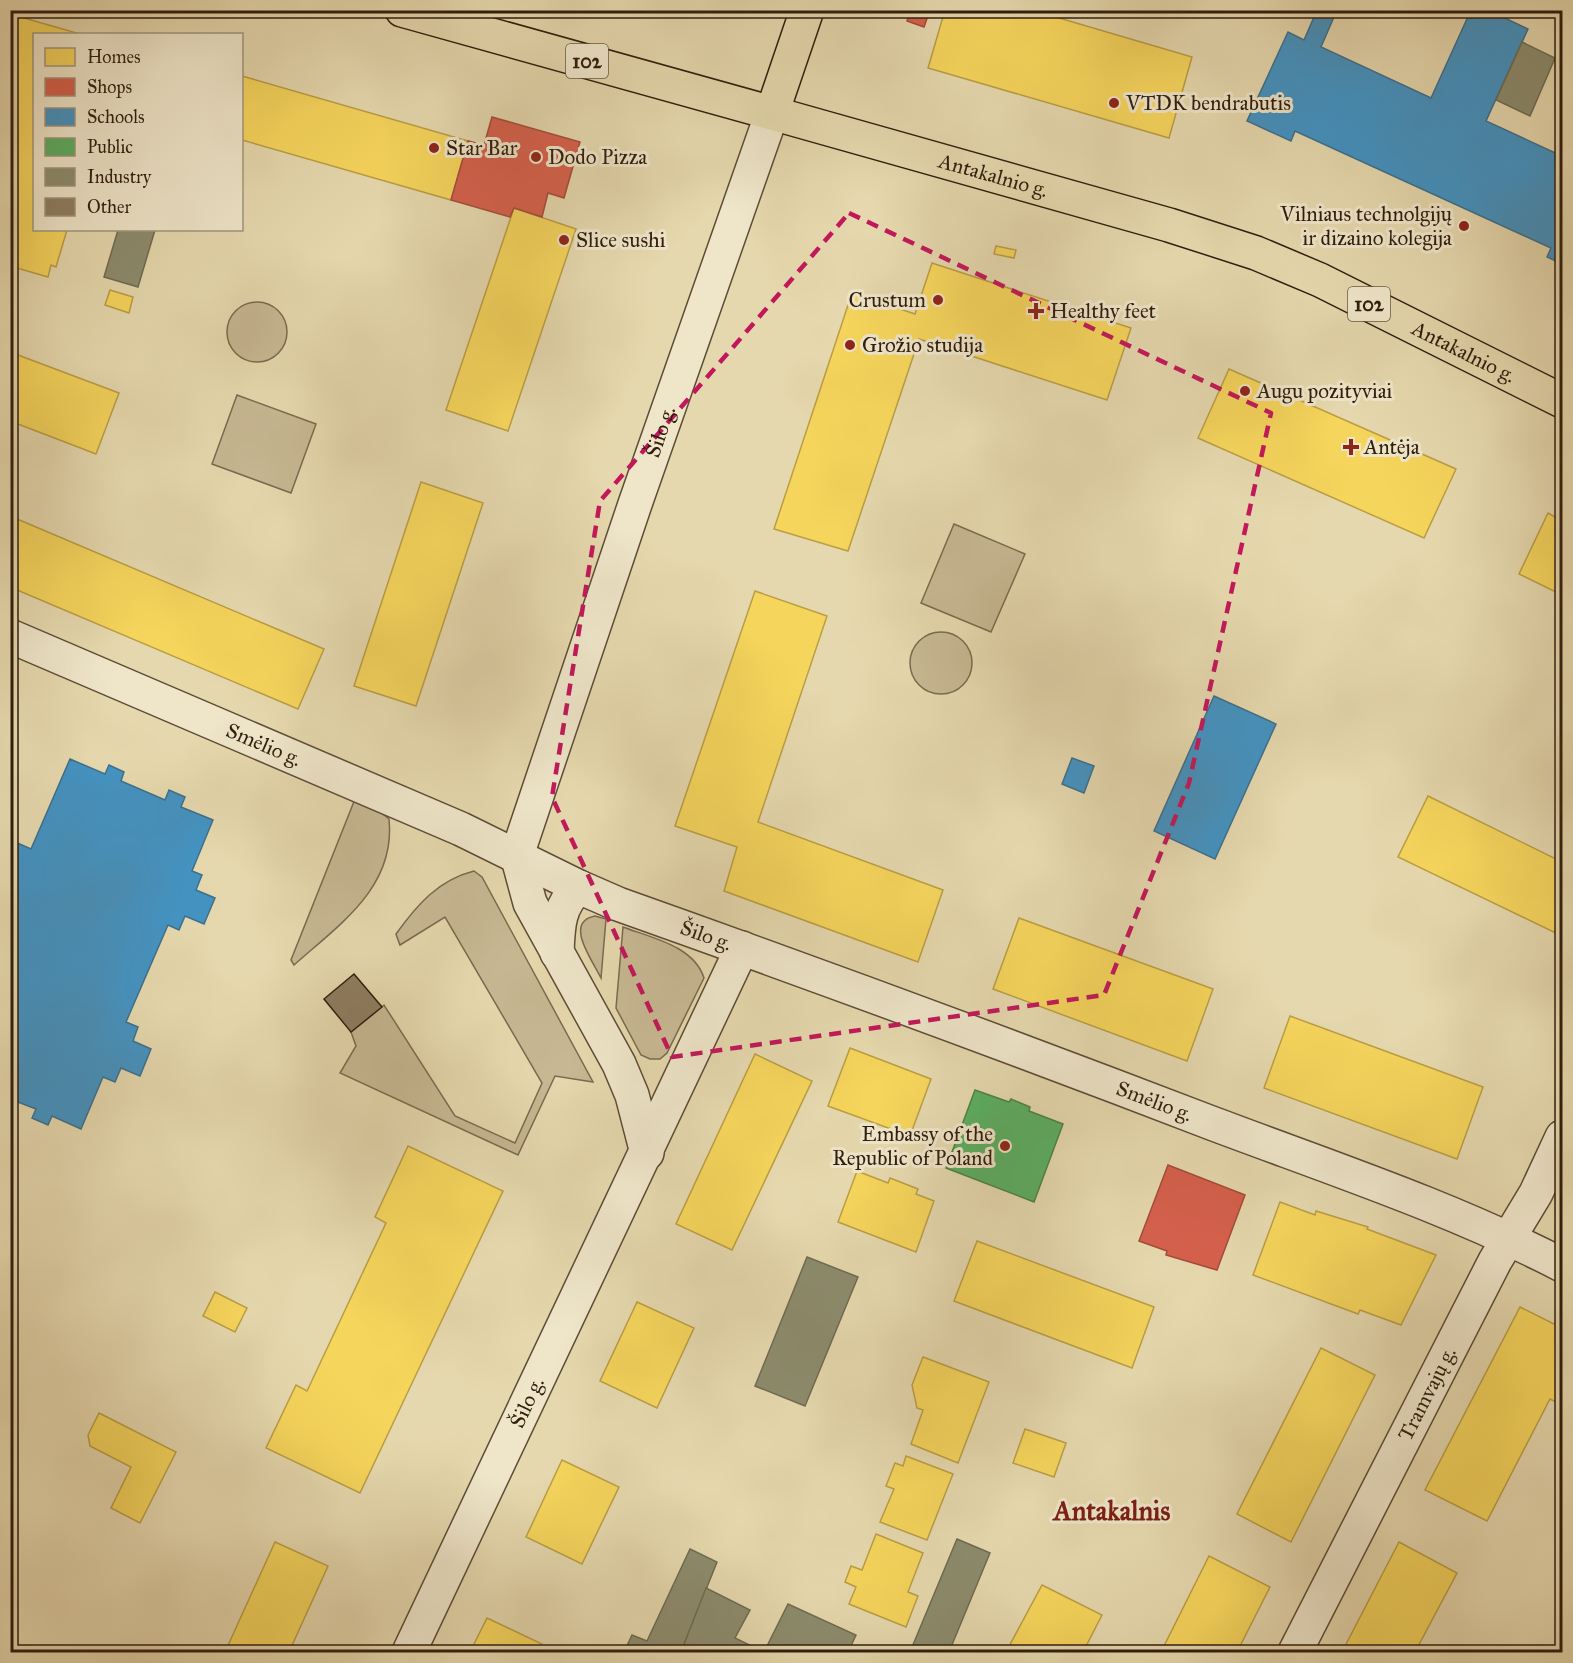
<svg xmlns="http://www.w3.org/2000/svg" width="1573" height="1663" font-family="'IM FELL Great Primer',serif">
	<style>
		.green { fill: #c7b893; stroke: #7b6a50; stroke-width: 1.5 }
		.homes { fill: #f6d55c; stroke: #ba9e45; stroke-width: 1.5 }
		.shops { fill: #d6604d; stroke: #a44c3a; stroke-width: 1.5 }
		.schools { fill: #4393c3; stroke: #3d708d; stroke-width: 1.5 }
		.public { fill: #5aae61; stroke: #4d8248; stroke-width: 1.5 }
		.industry { fill: #8c8c6e; stroke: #706b51; stroke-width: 1.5 }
		.building { fill: #8e7e61; stroke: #2f1d0e; stroke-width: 1.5 }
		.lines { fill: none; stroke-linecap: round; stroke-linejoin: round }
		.minor-casing { stroke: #5d4c36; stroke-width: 36 }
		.major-casing { stroke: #2f1d0e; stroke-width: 36 }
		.minor { stroke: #efe6ca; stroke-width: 33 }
		.major { stroke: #e6d8ae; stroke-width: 33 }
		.marked { fill: none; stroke: #c2185b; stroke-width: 4.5; stroke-dasharray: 12 8; stroke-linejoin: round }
		.poi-dot { fill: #8f2418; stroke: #efe6ca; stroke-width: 2 }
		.labels { text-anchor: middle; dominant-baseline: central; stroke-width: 6; stroke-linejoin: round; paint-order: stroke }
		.shield { fill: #efe6ca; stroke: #695946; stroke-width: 1.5 }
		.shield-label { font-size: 20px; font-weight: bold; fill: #2f1d0e }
		.poi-label { font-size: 21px; fill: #2f1d0e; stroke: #efe6ca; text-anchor: start }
		.street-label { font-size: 21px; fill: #2f1d0e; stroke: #efe6ca }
		.district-label { font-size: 27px; font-weight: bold; fill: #7a1f14; stroke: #efe6ca }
	</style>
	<rect width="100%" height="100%" fill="#e6d8ae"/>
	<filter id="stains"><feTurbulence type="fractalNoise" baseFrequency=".00333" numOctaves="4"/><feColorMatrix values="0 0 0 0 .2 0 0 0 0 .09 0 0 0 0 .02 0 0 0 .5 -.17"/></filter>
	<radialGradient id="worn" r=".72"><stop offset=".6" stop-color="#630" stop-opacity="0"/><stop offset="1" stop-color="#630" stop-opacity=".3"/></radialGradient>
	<g class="green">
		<circle cx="257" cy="332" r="30"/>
		<polygon points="237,395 316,424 291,493 212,464"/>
		<polygon points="954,524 1025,554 991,632 921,603"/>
		<circle cx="941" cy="663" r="31"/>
		<path d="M355,799L373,806L389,819C396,887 340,924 294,965L291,960Z"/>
		<path d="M474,871L482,877L593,1082L555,1076L518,1155L340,1073L356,1046L351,1032L384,1005L455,1116L515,1143L542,1083L445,917L400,945L396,934C417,905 438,880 474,871Z"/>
		<path d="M595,916L606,919L601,978C593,961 563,922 595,916Z"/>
		<path d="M623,927C652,938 694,946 704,978L667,1053L660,1059H650L641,1055L616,1008Z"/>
	</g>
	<g class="homes">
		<polygon points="945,10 1032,10 1192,57 1169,138 928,68"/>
		<polygon points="10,14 80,34 34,34 34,230 67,230 56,267 51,265 48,277 10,266"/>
		<polygon points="242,76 468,141 451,200 242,140"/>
		<polygon points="514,208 576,229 508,431 446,410"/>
		<polygon points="996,246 1016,250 1014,258 994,254"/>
		<polygon points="932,263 1131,328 1107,400 919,339 848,551 774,529 852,293 915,314"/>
		<polygon points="110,290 133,297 129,313 105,305"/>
		<polygon points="10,352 119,393 96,454 10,421"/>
		<polygon points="1229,369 1456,469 1424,538 1198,438"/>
		<polygon points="421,482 483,503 416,706 354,686"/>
		<polygon points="1548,513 1562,521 1562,595 1519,574"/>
		<polygon points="10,516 324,649 298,709 10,587"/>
		<polygon points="755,591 827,616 758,822 943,890 918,962 724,891 737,847 675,826"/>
		<polygon points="1428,796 1562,862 1562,936 1398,857"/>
		<polygon points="1019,918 1213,989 1187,1061 993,989"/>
		<polygon points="1290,1016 1483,1087 1457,1159 1264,1088"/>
		<polygon points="850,1048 931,1079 910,1136 828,1106"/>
		<polygon points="755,1054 812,1081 732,1250 676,1224"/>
		<polygon points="408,1146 503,1191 360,1493 266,1448 296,1385 307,1391 386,1223 375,1217"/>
		<polygon points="857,1171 888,1183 890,1178 918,1189 916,1194 934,1201 916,1252 838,1222"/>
		<polygon points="1280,1202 1315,1215 1316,1211 1368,1227 1367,1229 1436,1255 1401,1325 1360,1310 1358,1314 1253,1275"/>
		<polygon points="977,1241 1154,1307 1132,1368 954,1301"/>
		<polygon points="215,1292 247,1308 235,1332 203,1316"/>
		<polygon points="637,1302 694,1328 657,1408 600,1381"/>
		<polygon points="1520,1307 1562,1328 1562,1405 1550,1399 1487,1521 1425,1490"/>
		<polygon points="1321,1348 1375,1375 1291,1542 1237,1514"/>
		<polygon points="923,1357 989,1382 958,1463 911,1444 923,1410 917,1408 912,1385"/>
		<polygon points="99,1413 176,1452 140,1523 111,1508 131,1467 90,1446 88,1435"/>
		<polygon points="1025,1429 1066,1443 1054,1477 1013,1463"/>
		<polygon points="906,1456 953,1474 927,1540 880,1522 894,1489 886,1486 895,1463 903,1466"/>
		<polygon points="562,1460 619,1487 582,1564 526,1537"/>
		<polygon points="876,1534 923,1553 908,1592 918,1596 906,1627 849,1604 856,1587 845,1582 851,1566 862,1570"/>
		<polygon points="275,1542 328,1566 289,1652 225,1652"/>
		<polygon points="1399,1542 1457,1573 1415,1652 1342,1652"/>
		<polygon points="1209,1556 1270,1587 1237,1652 1161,1652"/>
		<polygon points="1042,1585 1102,1615 1083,1652 1006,1652"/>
		<polygon points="487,1618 542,1644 538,1652 470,1652"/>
	</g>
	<g class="shops">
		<polygon points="910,10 930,10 924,27 907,21"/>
		<polygon points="492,117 580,142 564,198 548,193 542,217 514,208 510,217 451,200 468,141 484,145"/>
		<polygon points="1168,1165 1245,1195 1217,1270 1166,1255 1167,1251 1139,1241"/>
	</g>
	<g class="schools">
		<polygon points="1317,10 1337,10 1321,47 1431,98 1471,10 1488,10 1528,29 1486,121 1562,156 1562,264 1547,257 1551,248 1295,131 1291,141 1247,121 1288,32 1304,40"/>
		<polygon points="1214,696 1276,724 1215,859 1154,831"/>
		<polygon points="1072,758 1094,766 1084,793 1062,784"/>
		<polygon points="70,759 105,774 109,765 124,772 121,781 165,800 169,790 185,797 181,807 213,820 192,871 202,875 196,890 215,898 204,924 185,916 179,930 168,925 126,1022 138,1027 133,1041 151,1049 140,1076 121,1068 115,1082 103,1077 81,1129 52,1116 48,1125 32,1118 36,1109 10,1099 10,848 13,841 31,849"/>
	</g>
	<polygon class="public" points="975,1090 1009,1102 1011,1099 1030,1107 1029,1111 1063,1124 1034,1202 946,1168"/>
	<g class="industry">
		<polygon points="1522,42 1555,58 1530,116 1496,100"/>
		<polygon points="118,230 155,230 138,287 104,277"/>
		<polygon points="807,1257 858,1277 805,1406 755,1386"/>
		<polygon points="957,1539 990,1553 949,1652 910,1652"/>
		<polygon points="690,1549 717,1562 681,1652 624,1652 632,1635 647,1641"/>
		<polygon points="706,1588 750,1610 735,1638 764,1652 788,1604 856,1635 848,1652 681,1652"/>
	</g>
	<polygon class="building" points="354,974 382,1007 351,1032 324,999"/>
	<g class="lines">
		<defs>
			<g id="minor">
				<path id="s1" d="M10,636L461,829L579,887L618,904C818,975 1016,1048 1214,1124C1331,1168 1452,1208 1562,1265"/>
				<path d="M557,953C558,927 558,906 579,887"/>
				<path id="s2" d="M647,1153L632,1095L619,1064L530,903L517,855L635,504L772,113"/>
				<path id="s3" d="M409,1652L742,948"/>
				<path id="s4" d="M1295,1652L1495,1261L1536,1193L1562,1137"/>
			</g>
			<g id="major">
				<path id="s5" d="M402,10L772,113L1169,225L1256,253L1320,280L1562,401"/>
				<polyline points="772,113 807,10"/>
			</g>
		</defs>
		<use href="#minor" class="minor-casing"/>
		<use href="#major" class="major-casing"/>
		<use href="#minor" class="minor"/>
		<use href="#major" class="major"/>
	</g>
	<path class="marked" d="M849,213L1271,413L1189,783L1104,995L672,1057L552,797L600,501Z"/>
	<g class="poi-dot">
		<circle cx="1114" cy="103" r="6"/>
		<circle cx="434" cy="148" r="6"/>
		<circle cx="536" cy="157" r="6"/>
		<circle cx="1464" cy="226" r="6"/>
		<circle cx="564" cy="240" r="6"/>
		<circle cx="938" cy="300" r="6"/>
		<path d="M1033 302h6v6h6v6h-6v6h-6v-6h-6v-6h6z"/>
		<circle cx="850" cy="345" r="6"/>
		<circle cx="1245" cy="391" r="6"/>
		<path d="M1348 438h6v6h6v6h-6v6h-6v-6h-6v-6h6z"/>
		<circle cx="1005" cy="1146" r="6"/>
	</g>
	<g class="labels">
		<g class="shield">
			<rect x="566" y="44" width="42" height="34" rx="4.5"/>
			<rect x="1348" y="287" width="42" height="34" rx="4.5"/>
		</g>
		<g class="shield-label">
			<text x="587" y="61">102</text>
			<text x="1369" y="304">102</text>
		</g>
		<g class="poi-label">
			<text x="1126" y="103">VTDK bendrabutis</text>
			<text x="446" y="148">Star Bar</text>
			<text x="548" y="157">Dodo Pizza</text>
			<text x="1452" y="214" text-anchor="end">Vilniaus technolgijų<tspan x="1452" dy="24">ir dizaino kolegija</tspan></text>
			<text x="576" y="240">Slice sushi</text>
			<text x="926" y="300" text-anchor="end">Crustum</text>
			<text x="1050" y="311">Healthy feet</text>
			<text x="862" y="345">Grožio studija</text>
			<text x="1257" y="391">Augu pozityviai</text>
			<text x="1364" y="447">Antėja</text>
			<text x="993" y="1134" text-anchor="end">Embassy of the<tspan x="993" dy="24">Republic of Poland</tspan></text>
		</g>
		<g class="street-label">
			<text stroke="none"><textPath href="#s5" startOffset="614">Antakalnio g.</textPath></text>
			<text stroke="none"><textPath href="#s5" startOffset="1118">Antakalnio g.</textPath></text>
			<text stroke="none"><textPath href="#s2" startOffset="774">Šilo g.</textPath></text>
			<text stroke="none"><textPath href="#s1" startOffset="276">Smėlio g.</textPath></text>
			<text stroke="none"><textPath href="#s1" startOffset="758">Šilo g.</textPath></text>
			<text stroke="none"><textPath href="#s1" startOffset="1236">Smėlio g.</textPath></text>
			<text stroke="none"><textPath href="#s4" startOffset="290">Tramvajų g.</textPath></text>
			<text stroke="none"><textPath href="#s3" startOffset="276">Šilo g.</textPath></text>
		</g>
		<g class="district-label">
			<text x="1112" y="1510">Antakalnis</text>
		</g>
	</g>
	<rect width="1573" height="1663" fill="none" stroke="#e6d8ae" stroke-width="36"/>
	<rect x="12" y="12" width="1549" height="1639" fill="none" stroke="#2f1d0e" stroke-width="3"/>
	<rect x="18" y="18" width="1537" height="1627" fill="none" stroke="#2f1d0e" stroke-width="1.5"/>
	<rect x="33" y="33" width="210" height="198" fill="#efe6ca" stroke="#a2967f" stroke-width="1.5"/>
	<rect x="45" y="48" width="30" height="18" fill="#f6d55c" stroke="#a2967f" stroke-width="1.5"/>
	<text x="87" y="63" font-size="18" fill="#2f1d0e">Homes</text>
	<rect x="45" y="78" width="30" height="18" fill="#d6604d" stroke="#a2967f" stroke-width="1.5"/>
	<text x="87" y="93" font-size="18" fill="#2f1d0e">Shops</text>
	<rect x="45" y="108" width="30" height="18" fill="#4393c3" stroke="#a2967f" stroke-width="1.5"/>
	<text x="87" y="123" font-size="18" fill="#2f1d0e">Schools</text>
	<rect x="45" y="138" width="30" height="18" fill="#5aae61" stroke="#a2967f" stroke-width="1.5"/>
	<text x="87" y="153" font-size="18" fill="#2f1d0e">Public</text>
	<rect x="45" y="168" width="30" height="18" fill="#8c8c6e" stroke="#a2967f" stroke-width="1.5"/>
	<text x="87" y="183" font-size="18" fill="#2f1d0e">Industry</text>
	<rect x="45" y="198" width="30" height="18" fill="#8e7e61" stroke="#a2967f" stroke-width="1.5"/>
	<text x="87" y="213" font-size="18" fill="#2f1d0e">Other</text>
	<rect width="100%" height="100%" filter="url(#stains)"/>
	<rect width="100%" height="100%" fill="url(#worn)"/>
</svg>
